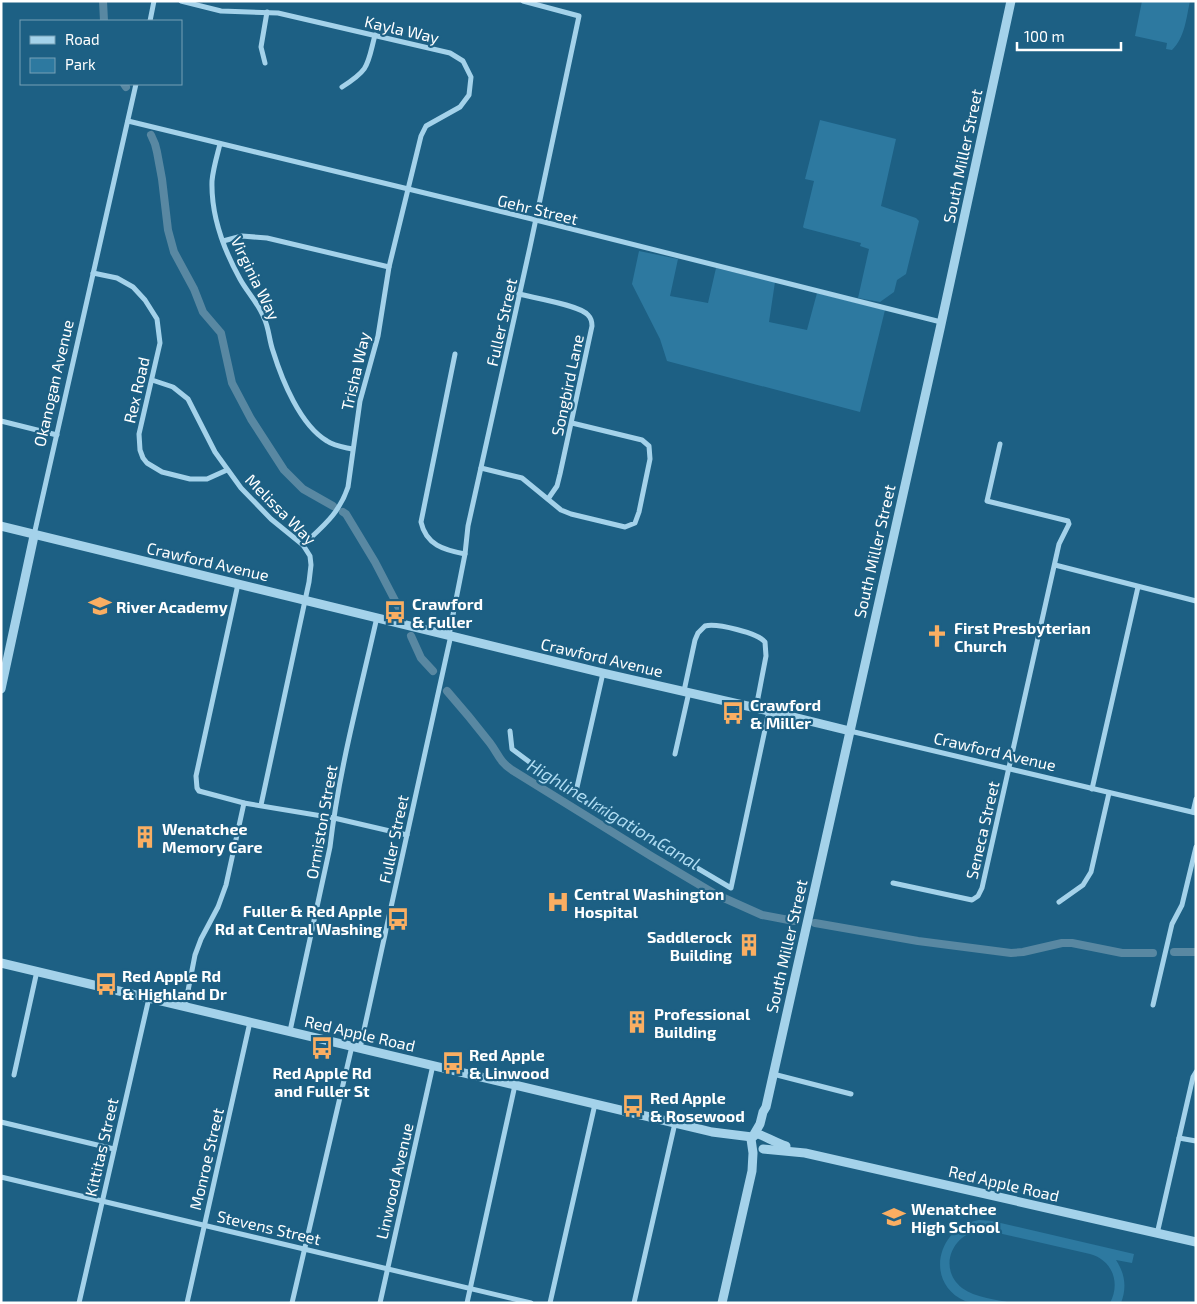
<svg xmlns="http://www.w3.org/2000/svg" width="1197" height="1304" font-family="'Exo 2',sans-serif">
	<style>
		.green { fill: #2d79a0 }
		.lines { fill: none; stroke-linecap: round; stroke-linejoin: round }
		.canal { stroke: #5988a2; stroke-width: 8 }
		.minor { stroke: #a4d2ea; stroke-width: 5 }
		.tertiary { stroke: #a4d2ea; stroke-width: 9 }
		.labels { text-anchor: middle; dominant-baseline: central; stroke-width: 4.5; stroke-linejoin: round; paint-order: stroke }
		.street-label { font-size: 16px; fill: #fff; stroke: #1d6084 }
		.poi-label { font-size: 16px; font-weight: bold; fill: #fff; stroke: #1d6084; text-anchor: start }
		.water-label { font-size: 18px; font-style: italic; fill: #afdcf2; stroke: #1d6084 }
	</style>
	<rect width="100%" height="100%" fill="#1d6084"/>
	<g class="green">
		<path d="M1142,1H1190C1186,19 1185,37 1172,50L1166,49L1167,43L1135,36Z"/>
		<polygon points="820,120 896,139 881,206 916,218 919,221 906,274 897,280 894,292 880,302 858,298 869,249 860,246 861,243 804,228 803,227 814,181 805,179"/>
		<polygon points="639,251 678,259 670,296 708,303 716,268 775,282 769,322 807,330 817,293 885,310 860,412 667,361 660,339 632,284"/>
		<path d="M979,1220L992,1221L1134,1254L1132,1263L1116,1260C1125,1274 1127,1287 1121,1303H1110C1121,1282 1112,1260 1090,1254L985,1230C954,1230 936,1267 962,1288C975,1298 996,1299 1011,1303C999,1303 976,1304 965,1301C924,1283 937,1227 979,1220Z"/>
	</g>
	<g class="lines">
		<g class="canal">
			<polyline points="103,1 104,21"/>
			<polyline points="124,84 126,87"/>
			<polyline points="151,135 155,144 157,152 162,179 168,230 174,252 194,289 203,312 221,333 232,383 251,419 284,470 303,489 333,506"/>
			<polyline points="343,512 346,514 375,562 401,612"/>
			<polyline points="411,636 421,658 433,671"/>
			<path d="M447,691C462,708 476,725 490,743C499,755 499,761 512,770L651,856L715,894L762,915L794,921"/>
			<polyline points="815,923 918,941 1011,953 1023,952 1062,943 1072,943 1122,953 1153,953"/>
			<polyline points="1174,952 1196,952"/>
		</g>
		<g class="minor">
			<path d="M181,1L221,11L278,13L450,53L463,61L471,77L469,95L460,107L426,126L421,136L389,267L378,336L360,401L348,487C339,514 323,526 303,545"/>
			<polyline points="150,21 154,1"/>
			<polyline points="265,63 261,47 267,12"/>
			<path d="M342,87C370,69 367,66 375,35"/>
			<polyline points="128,121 536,220 941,322"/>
			<path d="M220,144C217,156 213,169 212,181C211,215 224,250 240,279C247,292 259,304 264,318C269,328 269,340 273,351C282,380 300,425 327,441C334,446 343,447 352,449"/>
			<polyline points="223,241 242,236 267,238 389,267"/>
			<polyline points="93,273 117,278 133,287 145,300 157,319 160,343 139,434 140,450 143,458 147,463 162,472 190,479 207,479 227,470"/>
			<path d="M519,294C534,298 580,305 588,315C591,318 592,322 592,326L560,474L557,486L548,499"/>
			<path d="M455,354L421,522C426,545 444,550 465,554"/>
			<polyline points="152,380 173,387 188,399 215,452 241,488 271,519 303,545 310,556 311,565 309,582 261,805"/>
			<polyline points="1,421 57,435"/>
			<polyline points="481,468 522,478 561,510 571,514 625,527 635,523 639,512 650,459 649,446 642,440 572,423"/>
			<polyline points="34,535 136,84"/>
			<polyline points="1055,565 1196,601"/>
			<polyline points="238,584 196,776 197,788 199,791 244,803 334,818 407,835"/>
			<polyline points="449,635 465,554 468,526 530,247 579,16 523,1"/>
			<path d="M684,691L695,640L698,633L705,626C717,623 758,633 765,642L766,656L756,708"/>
			<polyline points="510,731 512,749 575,796 731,888 769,711"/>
			<polyline points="850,731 1196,813"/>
			<polyline points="675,754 689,692"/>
			<polyline points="1092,789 1138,587"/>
			<polyline points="575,796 603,673"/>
			<polyline points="1193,812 1196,799"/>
			<polyline points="893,883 972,900 978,896 982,888 1059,544 1069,524 1068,521 987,501 1000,444"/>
			<polyline points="1059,902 1083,885 1091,872 1109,793"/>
			<polyline points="1153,1005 1172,924 1182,905 1196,847"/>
			<polyline points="185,1006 195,955 201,939 218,907 226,885 244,803"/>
			<path d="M290,1031L330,847C339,769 360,693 377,617"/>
			<polyline points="360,1048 451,635"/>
			<polyline points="773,1074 851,1094"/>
			<polyline points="14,1075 37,971"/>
			<polyline points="1,1122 114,1149"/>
			<polyline points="1179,1138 1196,1141"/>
			<polyline points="1,1177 531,1303"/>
			<polyline points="1157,1234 1193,1077 1196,1072"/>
			<polyline points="79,1303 149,998"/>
			<polyline points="187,1303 250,1022"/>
			<polyline points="292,1303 352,1046"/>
			<polyline points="380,1303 433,1065"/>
			<polyline points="467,1303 515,1085"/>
			<polyline points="550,1303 595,1104"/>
			<polyline points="634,1303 675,1123"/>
		</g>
		<g class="tertiary">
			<polyline points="1,526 603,673 756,708 850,731"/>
			<polyline points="1,689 34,536"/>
			<polyline points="1,963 675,1123 712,1132 752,1137"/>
			<polyline points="753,1136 760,1124 763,1112 766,1107 940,329 1011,1"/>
			<polyline points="763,1149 805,1153 1196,1242"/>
			<path d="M722,1303L752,1171L753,1153L751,1139C753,1137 754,1135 758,1134C760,1134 781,1145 786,1146"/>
		</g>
	</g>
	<defs>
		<symbol id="school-bare" viewBox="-9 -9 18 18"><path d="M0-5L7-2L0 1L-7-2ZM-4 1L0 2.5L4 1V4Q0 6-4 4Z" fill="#faae62" stroke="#1d6084" stroke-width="2.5" paint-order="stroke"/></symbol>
		<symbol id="bus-bare" viewBox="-9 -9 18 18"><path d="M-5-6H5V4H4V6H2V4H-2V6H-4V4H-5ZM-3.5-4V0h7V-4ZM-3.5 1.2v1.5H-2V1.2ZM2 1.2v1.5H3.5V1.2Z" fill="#faae62" stroke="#1d6084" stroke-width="2.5" paint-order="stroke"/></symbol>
		<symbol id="church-bare" viewBox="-9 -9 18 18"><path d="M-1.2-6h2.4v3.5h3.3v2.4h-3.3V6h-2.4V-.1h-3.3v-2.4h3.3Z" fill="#faae62" stroke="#1d6084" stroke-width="2.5" paint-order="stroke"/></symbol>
		<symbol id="building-bare" viewBox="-9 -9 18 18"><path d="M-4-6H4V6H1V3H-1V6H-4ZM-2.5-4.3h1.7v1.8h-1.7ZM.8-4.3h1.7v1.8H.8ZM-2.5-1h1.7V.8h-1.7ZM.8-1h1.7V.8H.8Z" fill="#faae62" stroke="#1d6084" stroke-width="2.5" paint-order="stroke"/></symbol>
		<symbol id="hospital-bare" viewBox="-9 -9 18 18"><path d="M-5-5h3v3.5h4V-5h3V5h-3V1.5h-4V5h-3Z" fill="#faae62" stroke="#1d6084" stroke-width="2.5" paint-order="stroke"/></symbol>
	</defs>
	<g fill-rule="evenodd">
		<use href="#school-bare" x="84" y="590" width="32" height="32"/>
		<use href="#bus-bare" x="379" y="596" width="32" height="32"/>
		<use href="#church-bare" x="921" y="620" width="32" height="32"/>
		<use href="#bus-bare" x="717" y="697" width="32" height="32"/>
		<use href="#building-bare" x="129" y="821" width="32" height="32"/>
		<use href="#hospital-bare" x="542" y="886" width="32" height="32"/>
		<use href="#bus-bare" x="382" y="903" width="32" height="32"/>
		<use href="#building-bare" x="733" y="929" width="32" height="32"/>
		<use href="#bus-bare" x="90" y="968" width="32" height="32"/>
		<use href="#building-bare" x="621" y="1006" width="32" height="32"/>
		<use href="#bus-bare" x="306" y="1032" width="32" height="32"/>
		<use href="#bus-bare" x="437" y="1047" width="32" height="32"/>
		<use href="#bus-bare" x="617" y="1090" width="32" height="32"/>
		<use href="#school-bare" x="878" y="1201" width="32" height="32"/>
	</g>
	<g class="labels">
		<g class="street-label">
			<text transform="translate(402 29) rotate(13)">Kayla Way</text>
			<text transform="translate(962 156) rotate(-78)">South Miller Street</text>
			<text transform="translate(538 209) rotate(14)">Gehr Street</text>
			<text transform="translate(256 278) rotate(64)">Virginia Way</text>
			<text transform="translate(501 322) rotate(-77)">Fuller Street</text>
			<text transform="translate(355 371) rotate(-77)">Trisha Way</text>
			<text transform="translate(53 383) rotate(-77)">Okanogan Avenue</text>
			<text transform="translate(567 385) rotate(-78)">Songbird Lane</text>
			<text transform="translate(136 390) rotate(-77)">Rex Road</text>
			<text transform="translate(281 509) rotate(45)">Melissa Way</text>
			<text transform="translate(874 551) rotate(-77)">South Miller Street</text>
			<text transform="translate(208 561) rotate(13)">Crawford Avenue</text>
			<text transform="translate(602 657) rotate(13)">Crawford Avenue</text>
			<text transform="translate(995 751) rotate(13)">Crawford Avenue</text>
			<text transform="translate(321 822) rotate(-80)">Ormiston Street</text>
			<text transform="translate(982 830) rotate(-77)">Seneca Street</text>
			<text transform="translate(393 839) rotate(-78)">Fuller Street</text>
			<text transform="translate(786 946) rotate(-77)">South Miller Street</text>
			<text transform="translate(360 1033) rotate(13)">Red Apple Road</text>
			<text transform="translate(101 1147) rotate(-77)">Kittitas Street</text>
			<text transform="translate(206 1159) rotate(-77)">Monroe Street</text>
			<text transform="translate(394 1181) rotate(-77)">Linwood Avenue</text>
			<text transform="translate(1004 1183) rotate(13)">Red Apple Road</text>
			<text transform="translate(269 1227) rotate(13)">Stevens Street</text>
		</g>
		<g class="poi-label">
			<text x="412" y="603">Crawford<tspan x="412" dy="18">&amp; Fuller</tspan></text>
			<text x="116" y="606">River Academy</text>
			<text x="954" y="627">First Presbyterian<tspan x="954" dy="18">Church</tspan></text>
			<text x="750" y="704">Crawford<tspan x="750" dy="18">&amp; Miller</tspan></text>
			<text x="162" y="828">Wenatchee<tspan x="162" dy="18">Memory Care</tspan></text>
			<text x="574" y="893">Central Washington<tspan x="574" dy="18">Hospital</tspan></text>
			<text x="382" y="910" text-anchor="end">Fuller &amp; Red Apple<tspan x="382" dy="18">Rd at Central Washing</tspan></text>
			<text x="732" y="936" text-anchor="end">Saddlerock<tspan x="732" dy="18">Building</tspan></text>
			<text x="122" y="975">Red Apple Rd<tspan x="122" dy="18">&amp; Highland Dr</tspan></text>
			<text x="654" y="1013">Professional<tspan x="654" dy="18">Building</tspan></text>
			<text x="469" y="1054">Red Apple<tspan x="469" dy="18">&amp; Linwood</tspan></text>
			<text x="322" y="1072" text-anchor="middle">Red Apple Rd<tspan x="322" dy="18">and Fuller St</tspan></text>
			<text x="650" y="1097">Red Apple<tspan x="650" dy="18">&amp; Rosewood</tspan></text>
			<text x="911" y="1208">Wenatchee<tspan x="911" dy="18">High School</tspan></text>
		</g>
		<g class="water-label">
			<text transform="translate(614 814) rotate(31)">Highline Irrigation Canal</text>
		</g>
	</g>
	<rect width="1197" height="1304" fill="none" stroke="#ffffff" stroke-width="5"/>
	<rect x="20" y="20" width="162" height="65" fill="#1d6084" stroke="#77a0b5"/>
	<rect x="30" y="36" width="25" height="8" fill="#a4d2ea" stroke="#77a0b5"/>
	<text x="65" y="45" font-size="15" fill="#ffffff">Road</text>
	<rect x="30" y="58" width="25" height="15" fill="#2d79a0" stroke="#77a0b5"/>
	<text x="65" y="70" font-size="15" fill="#ffffff">Park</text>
	<path d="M1017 42v8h104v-8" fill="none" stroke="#ffffff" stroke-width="2.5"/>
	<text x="1024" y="42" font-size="15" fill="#ffffff" stroke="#1d6084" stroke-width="4" paint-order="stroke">100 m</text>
</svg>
